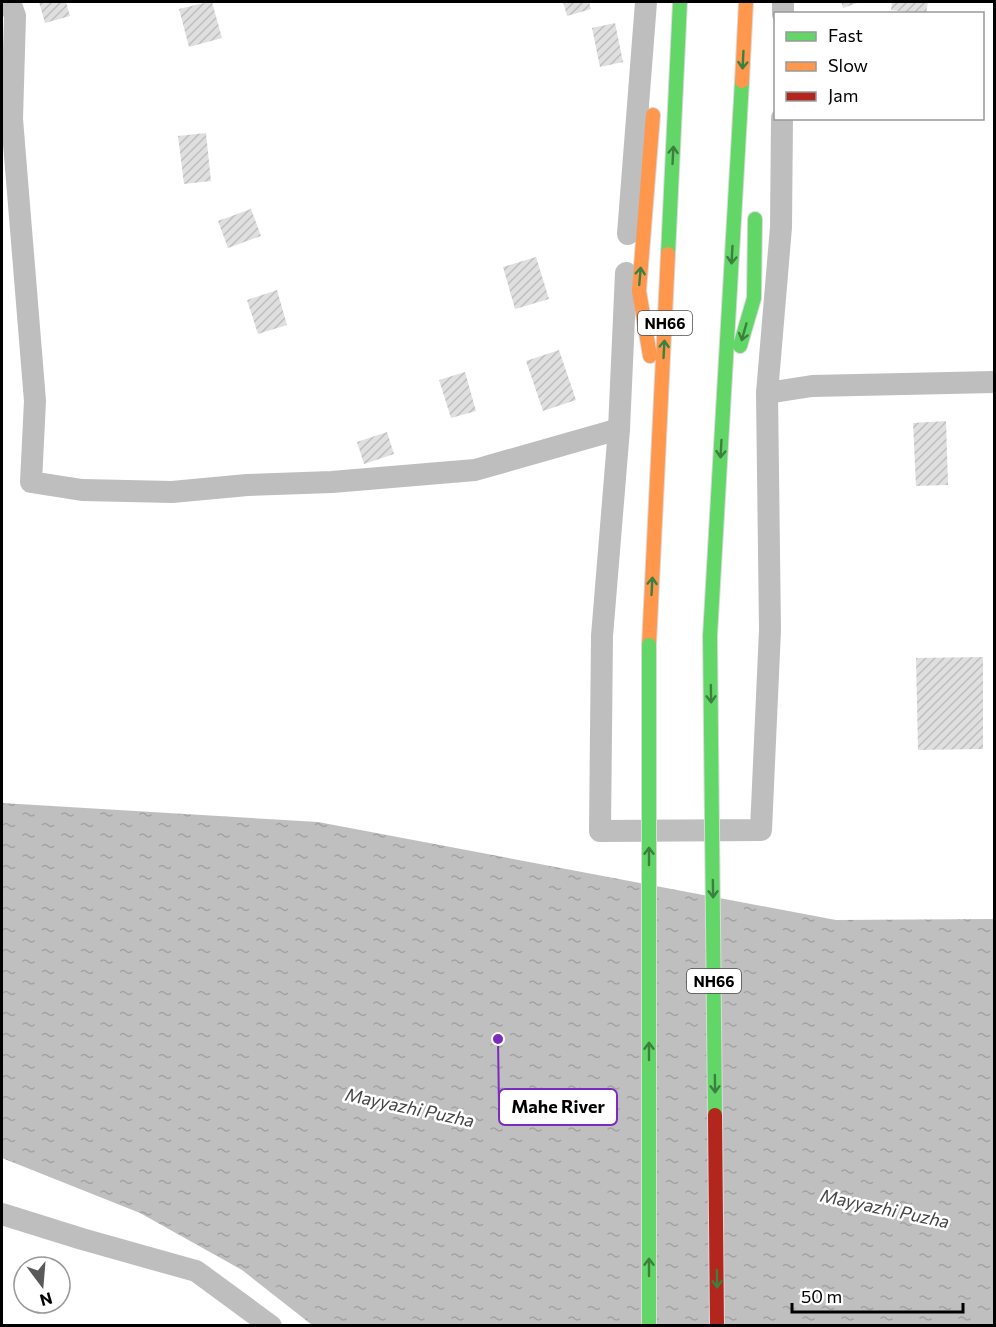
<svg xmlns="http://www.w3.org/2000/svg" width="996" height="1327" font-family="Commissioner,sans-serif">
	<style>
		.water { fill: url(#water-ripples) }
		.building { fill: url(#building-hatch) }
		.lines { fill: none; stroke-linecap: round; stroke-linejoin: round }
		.fast-casing { stroke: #dbdbdb; stroke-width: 16 }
		.slow-casing { stroke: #dbdbdb; stroke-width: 16 }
		.street { stroke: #bebebe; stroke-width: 22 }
		.fast { stroke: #63d668; stroke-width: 14 }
		.slow { stroke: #ff974d; stroke-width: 14 }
		.fast-bridge-casing { stroke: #dbdbdb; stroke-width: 16; stroke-linecap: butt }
		.jam-bridge-casing { stroke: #dbdbdb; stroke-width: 16; stroke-linecap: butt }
		.fast-bridge { stroke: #63d668; stroke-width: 14 }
		.jam-bridge { stroke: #b3261e; stroke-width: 14 }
		.oneway { stroke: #3b803e }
		.labels { text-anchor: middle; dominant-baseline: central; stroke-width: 5; stroke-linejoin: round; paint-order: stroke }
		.shield { fill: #fff; stroke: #4c4c4c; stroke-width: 1.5 }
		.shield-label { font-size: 15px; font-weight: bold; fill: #000 }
		.water-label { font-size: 18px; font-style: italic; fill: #444; stroke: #fff }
		.leader { fill: none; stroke: #7b2cbf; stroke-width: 2 }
		.callout-dot { fill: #7b2cbf; stroke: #fff; stroke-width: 2 }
		.callout { fill: #fff; stroke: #7b2cbf; stroke-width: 2 }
		.callout-label { font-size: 18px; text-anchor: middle; font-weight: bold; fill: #000 }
	</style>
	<defs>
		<pattern id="water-ripples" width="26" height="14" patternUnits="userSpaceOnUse" patternTransform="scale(1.5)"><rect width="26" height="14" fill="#bfbfbf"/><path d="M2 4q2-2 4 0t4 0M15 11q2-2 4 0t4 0" fill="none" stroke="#a2a2a2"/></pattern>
		<pattern id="building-hatch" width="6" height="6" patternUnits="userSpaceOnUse" patternTransform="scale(1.5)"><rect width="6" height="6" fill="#dfdfdf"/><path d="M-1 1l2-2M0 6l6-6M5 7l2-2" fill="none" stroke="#bebebe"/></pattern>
	</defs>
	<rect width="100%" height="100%" fill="#fff"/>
	<polygon class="water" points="2,803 318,822 836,920 994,919 994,1325 312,1325 242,1270 140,1213 2,1158"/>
	<g class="building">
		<polygon points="39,2 66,2 70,16 45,23"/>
		<polygon points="208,2 212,2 222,38 189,47 179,9"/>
		<polygon points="563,2 589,2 591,9 567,16"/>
		<polygon points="841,2 860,2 843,8"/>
		<polygon points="892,2 928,2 926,14 891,10"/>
		<polygon points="615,23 623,62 600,67 592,28"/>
		<polygon points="206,133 211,181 184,184 178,136"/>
		<polygon points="251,209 261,236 228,248 218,221"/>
		<polygon points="536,257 549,299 515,309 503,267"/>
		<polygon points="277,290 287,325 258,334 247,300"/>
		<polygon points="559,350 576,400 543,411 526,361"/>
		<polygon points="465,372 476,411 451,418 439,380"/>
		<polygon points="946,421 948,485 916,486 913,423"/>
		<polygon points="387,432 394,454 364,464 357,442"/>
		<polygon points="983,657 983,749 918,750 916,658"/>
	</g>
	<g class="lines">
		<defs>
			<g id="fast">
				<polyline points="668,254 680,2"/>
				<polyline points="740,346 754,298 755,219"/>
				<polyline points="710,636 742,81"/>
			</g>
			<g id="slow">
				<polyline points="742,81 746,2"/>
				<polyline points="650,356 639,291 653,115"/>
				<polyline points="649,645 668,254"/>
			</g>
		</defs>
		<use href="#fast" class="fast-casing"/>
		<use href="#slow" class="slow-casing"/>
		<g class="street">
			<polyline points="10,2 15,16 12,119 35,401 31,482 82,490 172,492 247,485 332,482 475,470 619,429"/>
			<polyline points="783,14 783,2"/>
			<polyline points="628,234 646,2"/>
			<polyline points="626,273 619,429 602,636 600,831 761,830 770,630 767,393 781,227 782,118"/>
			<polyline points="767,393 812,386 994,382"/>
			<polyline points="2,1214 82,1239 196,1271 271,1326"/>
		</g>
		<use href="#fast" class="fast"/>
		<use href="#slow" class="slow"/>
		<defs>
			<g id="fast-bridge">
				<polyline points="710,636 715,1115"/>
				<polyline points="649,645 649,1326"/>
			</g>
			<polyline id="jam-bridge" points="715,1115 717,1326"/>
		</defs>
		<use href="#fast-bridge" class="fast-bridge-casing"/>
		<use href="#jam-bridge" class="jam-bridge-casing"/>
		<use href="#fast-bridge" class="fast-bridge"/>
		<use href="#jam-bridge" class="jam-bridge"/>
	</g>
	<defs><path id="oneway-shaft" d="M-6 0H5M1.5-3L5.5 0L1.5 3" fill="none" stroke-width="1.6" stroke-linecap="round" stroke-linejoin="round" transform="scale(1.5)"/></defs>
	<g class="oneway">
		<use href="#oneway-shaft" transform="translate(743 60) rotate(93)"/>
		<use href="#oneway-shaft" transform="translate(673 155) rotate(-87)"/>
		<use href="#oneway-shaft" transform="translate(732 255) rotate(93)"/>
		<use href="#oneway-shaft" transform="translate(640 276) rotate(-85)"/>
		<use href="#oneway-shaft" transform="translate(744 332) rotate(106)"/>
		<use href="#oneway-shaft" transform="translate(664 349) rotate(-87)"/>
		<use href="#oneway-shaft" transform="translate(721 449) rotate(93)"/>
		<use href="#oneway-shaft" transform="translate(652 586) rotate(-87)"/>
		<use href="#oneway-shaft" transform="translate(711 694) rotate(89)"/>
		<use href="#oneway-shaft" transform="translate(649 856) rotate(-90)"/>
		<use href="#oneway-shaft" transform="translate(713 889) rotate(89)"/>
		<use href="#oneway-shaft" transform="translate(649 1051) rotate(-90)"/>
		<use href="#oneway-shaft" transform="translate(715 1084) rotate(89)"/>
		<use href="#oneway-shaft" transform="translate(649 1267) rotate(-90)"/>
		<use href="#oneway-shaft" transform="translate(717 1279) rotate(89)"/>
	</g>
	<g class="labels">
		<g class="shield">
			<rect x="638" y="311" width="54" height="24" rx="4.5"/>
			<rect x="687" y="969" width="54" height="24" rx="4.5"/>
		</g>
		<g class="shield-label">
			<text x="665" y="323">NH66</text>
			<text x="714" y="981">NH66</text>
		</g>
		<g class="water-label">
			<text transform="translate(410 1107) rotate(12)">Mayyazhi Puzha</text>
			<text transform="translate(885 1208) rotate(12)">Mayyazhi Puzha</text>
		</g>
	</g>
	<path class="leader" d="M498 1039L499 1107"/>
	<circle class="callout-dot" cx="498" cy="1039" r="6"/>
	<rect class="callout" x="499" y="1089" width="118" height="36" rx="6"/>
	<g class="callout-label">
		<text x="558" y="1113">Mahe River</text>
	</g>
	<rect width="996" height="1327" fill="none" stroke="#000000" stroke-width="6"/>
	<rect x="774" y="12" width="210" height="108" fill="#ffffff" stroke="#999999" stroke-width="1.5"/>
	<rect x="786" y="32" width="30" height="9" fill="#63d668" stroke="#999999" stroke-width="1.5"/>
	<text x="828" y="42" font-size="18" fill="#000000">Fast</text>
	<rect x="786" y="62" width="30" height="9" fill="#ff974d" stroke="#999999" stroke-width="1.5"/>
	<text x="828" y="72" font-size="18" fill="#000000">Slow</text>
	<rect x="786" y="92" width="30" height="9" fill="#b3261e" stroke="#999999" stroke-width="1.5"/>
	<text x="828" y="102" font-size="18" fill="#000000">Jam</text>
	<g transform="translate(42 1285) rotate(164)"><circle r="28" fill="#ffffff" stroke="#999999" stroke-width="1.5"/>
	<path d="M0-4.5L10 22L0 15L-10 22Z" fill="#595959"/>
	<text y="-9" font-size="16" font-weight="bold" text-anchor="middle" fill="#000000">N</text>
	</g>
	<path d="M792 1303v9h171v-9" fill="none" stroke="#000000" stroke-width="3"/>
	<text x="801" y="1303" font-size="18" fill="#000000" stroke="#ffffff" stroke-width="4.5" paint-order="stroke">50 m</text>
</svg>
